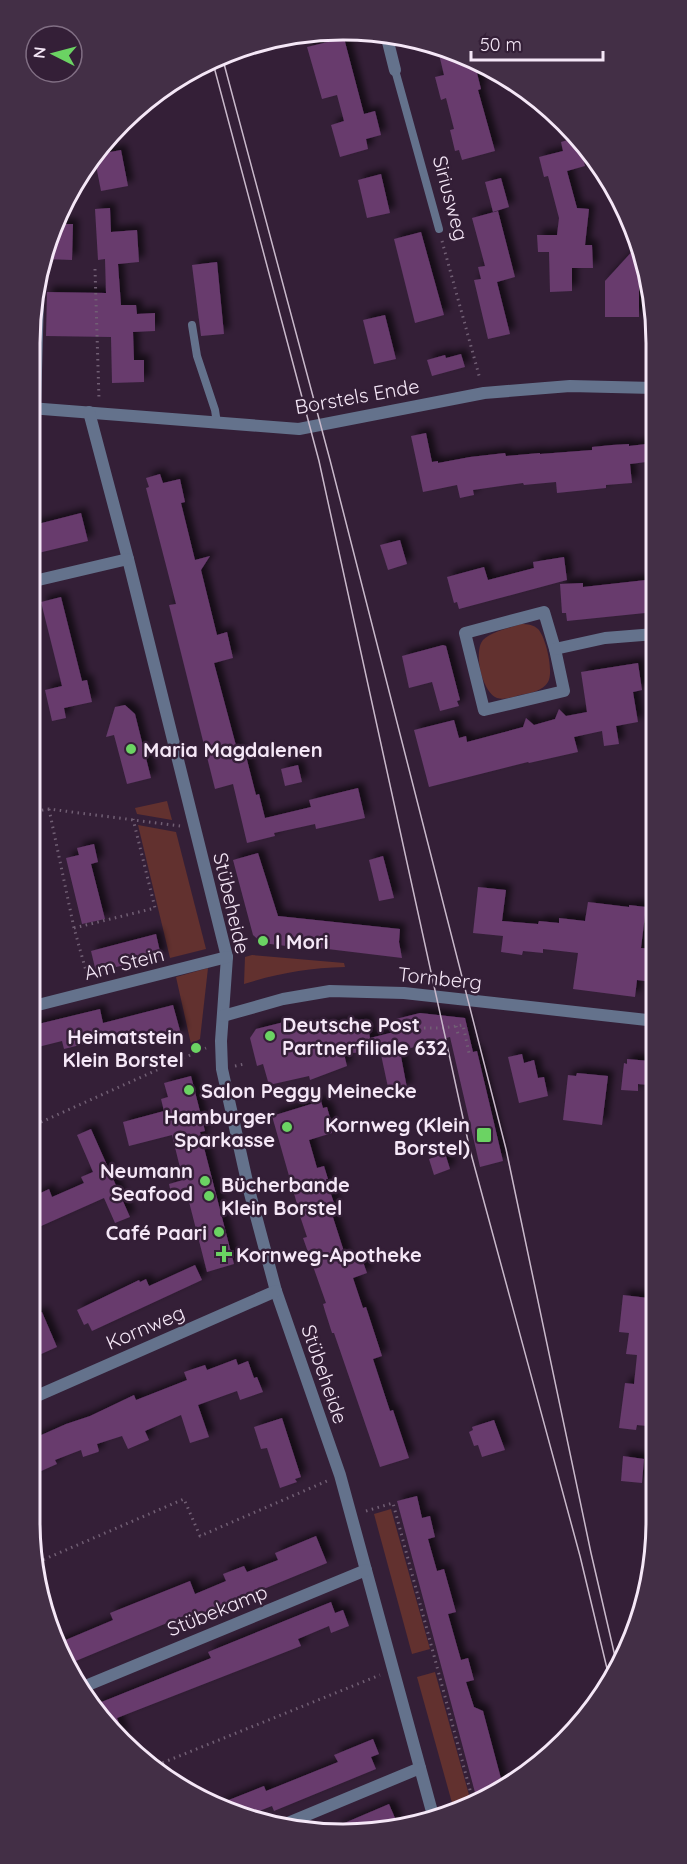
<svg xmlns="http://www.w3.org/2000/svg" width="687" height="1864" font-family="Quicksand,sans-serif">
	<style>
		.green { fill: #62312f }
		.building { fill: #673b6d; filter: url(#shadow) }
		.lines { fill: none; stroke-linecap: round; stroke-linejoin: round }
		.path { stroke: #715f74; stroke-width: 3; stroke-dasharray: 1.5 4.5; stroke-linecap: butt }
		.service { stroke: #64728c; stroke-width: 8 }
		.minor { stroke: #64728c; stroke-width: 12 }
		.tram { stroke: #c9b9cb; stroke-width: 1.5 }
		.poi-dot { fill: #6bd363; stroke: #341f37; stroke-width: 2 }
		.labels { text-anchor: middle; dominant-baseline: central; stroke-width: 5; stroke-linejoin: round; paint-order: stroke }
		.street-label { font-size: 20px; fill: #f5e7f7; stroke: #341f37 }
		.poi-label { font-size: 20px; font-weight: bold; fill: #f5e7f7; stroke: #341f37; text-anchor: start }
		.rim { fill: none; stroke: #f5e7f7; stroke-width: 3 }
	</style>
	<defs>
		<filter id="shadow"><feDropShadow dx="5.5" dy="-5.5" stdDeviation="3" flood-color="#0009"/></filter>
	</defs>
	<rect width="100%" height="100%" fill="#341f37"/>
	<g class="green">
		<path d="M521,624C528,624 534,625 538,629C546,637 554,672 548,682C543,691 530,693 520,695C513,697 504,700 497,698C482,692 473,652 483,640C492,631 510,628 521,624Z"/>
		<polygon points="167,801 172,820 137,814 135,808"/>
		<polygon points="138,825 176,832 206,949 170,958"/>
		<path d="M252,955L344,963L345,967C308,968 279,973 244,984L245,957Z"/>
		<polygon points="208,968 200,1039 191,1044 176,977"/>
		<polygon points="391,1509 430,1649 412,1654 374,1514"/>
		<polygon points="435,1672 471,1802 454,1810 417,1677"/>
	</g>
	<g class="building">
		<polygon points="344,38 364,114 375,111 381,135 366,139 368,149 340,157 331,125 344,121 337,95 322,99 307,47"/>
		<polygon points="437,46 474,61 481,89 478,90 495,151 462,160 459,150 455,151 450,130 454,129 446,98 441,100 435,77 444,75"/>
		<polygon points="578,137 585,166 567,171 577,208 589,209 585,245 592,245 593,268 572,268 572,291 550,292 549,252 538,252 537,235 557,235 559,218 548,176 544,177 539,157 563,151 561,142"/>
		<polygon points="121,150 128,186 101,191 94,155"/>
		<polygon points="381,174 390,213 367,218 358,180"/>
		<polygon points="501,178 509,207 493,212 485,182"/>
		<polygon points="110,208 111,232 137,230 139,262 118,264 121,305 136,305 137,314 155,313 155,331 133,332 134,360 144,360 144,382 112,383 111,337 46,336 47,292 106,293 105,259 98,260 95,209"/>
		<polygon points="498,211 515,277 497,282 510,334 488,339 474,280 481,279 478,267 485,266 472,218"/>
		<polygon points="60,224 73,224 72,260 46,259 47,250"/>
		<polygon points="421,232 444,315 415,323 394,239"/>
		<polygon points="637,246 643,265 639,270 639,317 605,317 605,281"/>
		<polygon points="217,262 224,334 201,336 192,265"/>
		<polygon points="385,315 396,359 374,364 363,320"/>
		<polygon points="461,354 465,367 432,376 427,360 445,355 446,358"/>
		<polygon points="426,433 432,462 438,461 438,463 470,457 505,453 506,456 540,453 540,454 592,450 592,447 612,445 629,444 629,446 655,443 655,461 630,464 632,483 606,485 606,488 557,493 556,482 524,485 523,483 473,490 474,495 460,498 457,485 423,492 411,436"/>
		<polygon points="160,474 163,483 180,479 185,502 181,503 195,560 210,556 201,570 217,635 227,632 233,658 214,663 238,753 245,752 256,795 259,794 265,818 311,807 309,800 358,788 365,818 316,829 315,824 274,833 275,836 247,843 233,784 215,789 169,605 176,604 146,488 149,487 146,478"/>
		<polygon points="81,513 88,541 30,555 30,526"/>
		<polygon points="400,540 407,564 388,570 380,545"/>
		<polygon points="564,557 567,580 459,609 457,602 454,603 447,577 484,567 488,580 534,568 533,562"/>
		<polygon points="655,579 655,612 567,621 566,613 562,613 560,584 583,583 583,587"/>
		<polygon points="61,597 82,681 87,680 92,702 64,708 66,718 52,721 45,690 62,686 41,602"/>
		<polygon points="443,645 446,646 460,700 457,701 459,706 440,711 432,682 409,688 402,656"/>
		<polygon points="638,663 642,690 633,692 638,722 616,726 619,744 604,746 602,731 574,737 578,752 529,763 528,762 429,787 414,730 454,720 459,738 466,736 467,742 523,727 526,718 534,725 555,719 559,709 566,716 587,712 581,672"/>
		<polygon points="125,705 135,714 151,778 127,784 114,735 106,737 115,707"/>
		<polygon points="298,765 302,782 285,786 281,769"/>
		<polygon points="94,844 98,862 91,864 105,919 82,924 66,858 79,855 77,848"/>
		<polygon points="258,853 278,916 400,929 399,942 402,958 311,947 311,949 262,943 253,935 233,860"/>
		<polygon points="383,856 394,898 379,901 369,860"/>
		<polygon points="478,887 506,890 502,921 538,924 539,921 559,923 559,918 585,921 588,902 629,907 629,905 646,907 641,948 656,949 656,978 653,978 652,982 637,980 635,997 573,989 578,953 543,949 543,953 523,951 522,955 501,952 503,936 473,933"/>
		<polygon points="156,934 161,956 96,972 91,951"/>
		<polygon points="173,1005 181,1034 148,1042 146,1035 113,1043 112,1037 64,1049 62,1041 30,1049 30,1026 100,1009 103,1023"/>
		<polygon points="420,1013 465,1018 473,1052 477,1051 503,1161 480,1167 450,1037 400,1051 407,1088 389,1092 380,1050 344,1054 347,1066 310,1080 309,1076 269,1085 263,1064 257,1066 250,1038 256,1029 284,1022 285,1029 367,1019 370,1038 398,1031 396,1019"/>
		<polygon points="522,1054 524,1063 534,1060 538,1078 544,1077 548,1096 519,1103 508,1057"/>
		<polygon points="627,1059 650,1061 648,1085 638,1084 638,1091 621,1090 624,1063 627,1064"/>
		<polygon points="577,1073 608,1076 602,1125 563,1120 568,1075 576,1076"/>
		<polygon points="191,1076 205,1131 200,1132 234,1264 207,1272 187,1194 172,1198 169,1184 183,1180 172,1135 129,1146 123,1122 164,1111 161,1099 168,1097 164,1083"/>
		<polygon points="321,1101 323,1108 327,1107 332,1125 330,1126 332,1133 309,1140 317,1168 324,1166 328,1179 326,1179 335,1206 330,1208 348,1264 362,1259 367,1273 353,1278 363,1308 366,1307 382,1356 373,1359 390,1411 393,1410 409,1458 380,1467 334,1333 332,1333 325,1311 323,1304 326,1303 303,1238 307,1237 296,1204 297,1204 272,1116"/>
		<polygon points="91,1129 130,1217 115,1223 104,1198 30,1231 30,1198 49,1189 52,1197 84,1183 81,1177 93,1172 77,1135"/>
		<polygon points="445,1153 450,1169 434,1175 429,1159"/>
		<polygon points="195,1265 202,1280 92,1331 88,1323 84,1325 77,1310 139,1280 140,1282 146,1279 149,1286"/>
		<polygon points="623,1295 657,1299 657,1427 637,1425 636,1430 619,1428 625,1383 634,1384 637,1355 626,1354 629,1333 619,1332"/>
		<polygon points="42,1312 57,1347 30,1359 30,1318"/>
		<polygon points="236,1359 238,1365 248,1361 254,1378 257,1377 263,1392 240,1400 237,1391 198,1405 209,1437 190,1443 181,1415 145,1431 149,1440 128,1449 122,1436 97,1444 99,1451 98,1452 83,1457 81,1450 55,1460 57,1464 30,1476 30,1440 66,1424 90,1416 134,1395 136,1400 187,1380 184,1372 205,1365 207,1370"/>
		<polygon points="282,1418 301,1477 295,1479 297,1482 280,1488 267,1448 261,1449 254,1427"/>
		<polygon points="494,1420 505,1450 482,1457 478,1445 474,1446 469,1432 473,1430 472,1427"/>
		<polygon points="623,1456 644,1459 642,1483 621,1481"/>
		<polygon points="417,1496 422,1518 430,1516 435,1537 428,1539 437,1571 444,1569 456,1612 448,1614 457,1646 461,1660 468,1658 474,1680 466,1682 474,1707 483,1711 503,1786 495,1788 496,1791 477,1800 397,1501"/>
		<polygon points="316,1536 327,1563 193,1618 191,1613 71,1663 68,1657 65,1658 56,1644 113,1620 110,1613 190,1581 195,1594 226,1581 223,1574 244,1566 247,1572 278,1560 275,1553"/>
		<polygon points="331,1602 335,1613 343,1610 349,1626 331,1633 329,1626 298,1639 301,1646 117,1718 126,1741 108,1727 94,1705 211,1658 208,1652"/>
		<polygon points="373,1739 379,1754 371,1757 376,1769 274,1811 272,1806 249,1815 216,1805 264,1786 266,1791 338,1762 334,1755"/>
		<polygon points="389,1804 398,1825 335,1829 335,1827"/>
	</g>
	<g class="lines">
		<g class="path">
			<polyline points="442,241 480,379"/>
			<polyline points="95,269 99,399"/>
			<polyline points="49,809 74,928 88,978"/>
			<polyline points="30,812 49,809 180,826"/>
			<polyline points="74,928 155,908 133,819"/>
			<polyline points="456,1026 458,1034"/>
			<polyline points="424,1028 443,1028 463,1025 469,1053"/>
			<polyline points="235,1066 244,1064"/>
			<polyline points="30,1127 206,1048"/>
			<polyline points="366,1511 393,1503 473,1801"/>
			<polyline points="38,1562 184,1499 200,1536 327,1481"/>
			<polyline points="157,1765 380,1675"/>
		</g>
		<g class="service">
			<polyline points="395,70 439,229"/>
			<polyline points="192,325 197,356 215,410 217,423"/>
			<polyline points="37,408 41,261"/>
		</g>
		<g class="minor">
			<polyline points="387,38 395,70"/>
			<polyline points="30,408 299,429 484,393 570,386 654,388"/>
			<polyline points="89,412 128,559 227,957 221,1041 222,1069 248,1186 276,1291 340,1475 434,1819"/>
			<polyline points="30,582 128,559"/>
			<polygon points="544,612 555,649 564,691 484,710 465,633"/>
			<polyline points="555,649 605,638 655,634"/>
			<polyline points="30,1007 227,957"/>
			<polyline points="223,1016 283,999 330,991 404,993 656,1021"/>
			<polyline points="30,1399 276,1291"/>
			<polyline points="83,1687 366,1570"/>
			<polyline points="283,1825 420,1768"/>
		</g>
		<g class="tram">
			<polyline points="223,60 330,460 506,1149 591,1553 617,1665"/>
			<polyline points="213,63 319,461 470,1150 580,1556 610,1681"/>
		</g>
	</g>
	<g class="poi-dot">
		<circle cx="131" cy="749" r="6"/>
		<circle cx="263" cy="941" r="6"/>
		<circle cx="270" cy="1036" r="6"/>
		<circle cx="196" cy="1048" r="6"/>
		<circle cx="189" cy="1090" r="6"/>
		<circle cx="287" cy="1127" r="6"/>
		<rect x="476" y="1127" width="16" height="16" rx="3"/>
		<circle cx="205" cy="1181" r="6"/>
		<circle cx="209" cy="1196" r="6"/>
		<circle cx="219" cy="1232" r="6"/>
		<path d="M221 1245h6v6h6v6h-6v6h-6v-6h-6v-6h6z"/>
	</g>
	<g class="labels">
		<g class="street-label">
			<text transform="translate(451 198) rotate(75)">Siriusweg</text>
			<text transform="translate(357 396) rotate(-10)">Borstels Ende</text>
			<text transform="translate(232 903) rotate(77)">Stübeheide</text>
			<text transform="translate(124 963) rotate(-14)">Am Stein</text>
			<text transform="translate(440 978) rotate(6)">Tornberg</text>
			<text transform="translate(145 1327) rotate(-23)">Kornweg</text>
			<text transform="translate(325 1374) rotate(71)">Stübeheide</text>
			<text transform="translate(217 1610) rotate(-22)">Stübekamp</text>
		</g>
		<g class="poi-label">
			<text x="143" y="749">Maria Magdalenen</text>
			<text x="275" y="941">I Mori</text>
			<text x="282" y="1024">Deutsche Post<tspan x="282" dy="23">Partnerfiliale 632</tspan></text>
			<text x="184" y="1036" text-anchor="end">Heimatstein<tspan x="184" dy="23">Klein Borstel</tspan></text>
			<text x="201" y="1090">Salon Peggy Meinecke</text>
			<text x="275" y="1116" text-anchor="end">Hamburger<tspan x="275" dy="23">Sparkasse</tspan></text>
			<text x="470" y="1124" text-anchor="end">Kornweg (Klein<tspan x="470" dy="23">Borstel)</tspan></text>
			<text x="193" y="1170" text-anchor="end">Neumann<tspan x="193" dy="23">Seafood</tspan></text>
			<text x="221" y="1184">Bücherbande<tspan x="221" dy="23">Klein Borstel</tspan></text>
			<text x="207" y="1232" text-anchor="end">Café Paari</text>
			<text x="236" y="1254">Kornweg-Apotheke</text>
		</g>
	</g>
	<path d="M0 0H687V1864H0ZM343 40H343A303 303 0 0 1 646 343V1521A303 303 0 0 1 343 1824H343A303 303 0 0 1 40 1521V343A303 303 0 0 1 343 40Z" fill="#432f46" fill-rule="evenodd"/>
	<path class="rim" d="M343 40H343A303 303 0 0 1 646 343V1521A303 303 0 0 1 343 1824H343A303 303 0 0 1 40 1521V343A303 303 0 0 1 343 40Z"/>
	<g transform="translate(54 54) rotate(276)"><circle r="28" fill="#341f37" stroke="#816f84" stroke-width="1.5"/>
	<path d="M0-4.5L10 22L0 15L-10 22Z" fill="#6bd363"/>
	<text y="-9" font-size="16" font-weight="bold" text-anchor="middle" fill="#f5e7f7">N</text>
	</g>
	<path d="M471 51v9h132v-9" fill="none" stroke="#f5e7f7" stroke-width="3"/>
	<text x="480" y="51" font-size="18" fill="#f5e7f7" stroke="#341f37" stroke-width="4.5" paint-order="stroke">50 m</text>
</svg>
